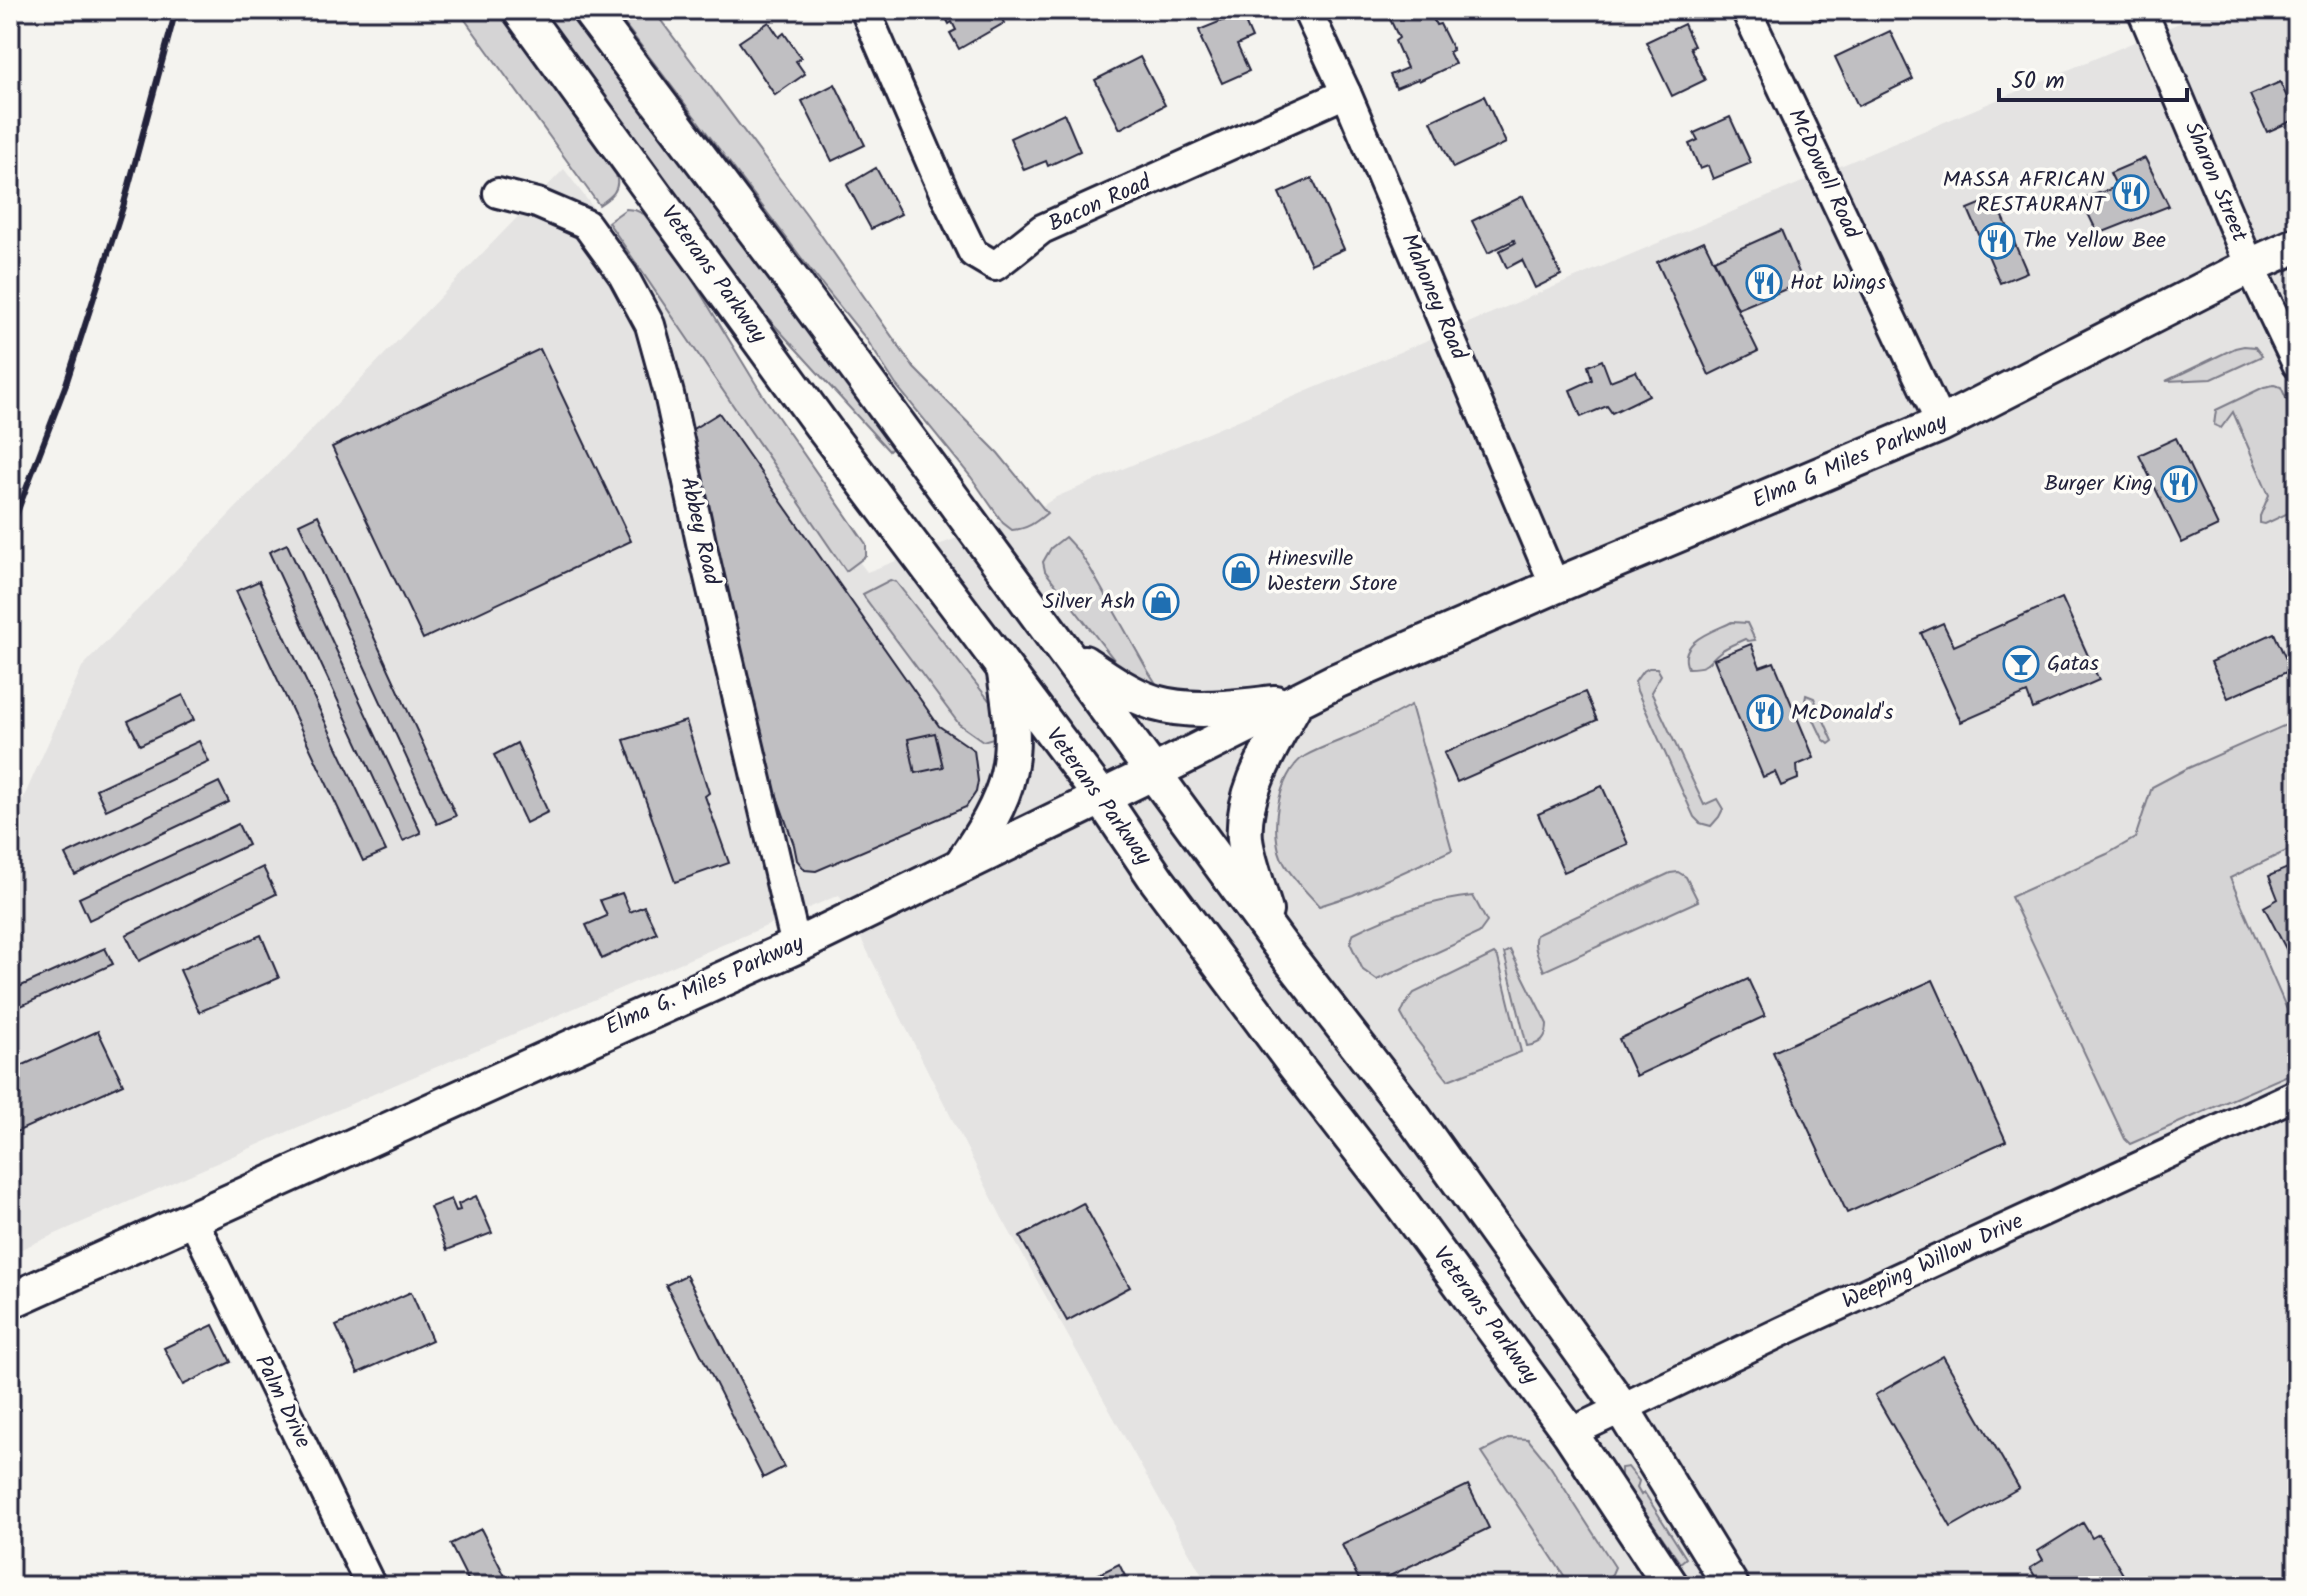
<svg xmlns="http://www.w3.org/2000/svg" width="2307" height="1596" font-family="Kalam,sans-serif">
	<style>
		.built { fill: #e4e3e2 }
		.green { fill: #d5d4d5; stroke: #7c7b88; stroke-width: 2 }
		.building { fill: #c0bfc2; stroke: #22223b; stroke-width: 2 }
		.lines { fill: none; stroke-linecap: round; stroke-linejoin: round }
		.minor-casing { stroke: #22223b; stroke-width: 34 }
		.major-casing { stroke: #22223b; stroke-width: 40 }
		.minor { stroke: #fdfcf7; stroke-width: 28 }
		.major { stroke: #fdfcf7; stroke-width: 34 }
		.rail { stroke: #22223b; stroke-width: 6 }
		.labels { text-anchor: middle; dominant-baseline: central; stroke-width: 7; stroke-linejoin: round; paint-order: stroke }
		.street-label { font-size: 22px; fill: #22223b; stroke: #fdfcf7 }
		.poi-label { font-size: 22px; fill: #22223b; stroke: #fdfcf7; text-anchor: start }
	</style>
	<rect width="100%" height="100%" fill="#f4f3ef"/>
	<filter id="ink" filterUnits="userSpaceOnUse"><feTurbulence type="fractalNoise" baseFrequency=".0125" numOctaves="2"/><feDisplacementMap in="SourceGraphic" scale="16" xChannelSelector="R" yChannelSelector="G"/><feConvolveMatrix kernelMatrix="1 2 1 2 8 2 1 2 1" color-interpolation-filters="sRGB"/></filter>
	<g filter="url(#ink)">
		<polygon class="built" points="2210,10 2297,10 2297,1586 1208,1586 1002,1218 839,895 385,1089 10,1254 10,828 82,667 564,169 867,572 1044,505 1056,497"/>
		<g class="green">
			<path d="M458,10H498L616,175C621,190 611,197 599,205Z"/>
			<polygon points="541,10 571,10 897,444 889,451 757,306"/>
			<path d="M614,10H653L807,215L914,368L998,453L1047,513C1035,523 1027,529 1012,530L1003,523L971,477L896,385L867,340L812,272Z"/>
			<polygon points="626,209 635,210 644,214 689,274 762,394 866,544 866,556 846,571 608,222"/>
			<polygon points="2244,346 2255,347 2262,356 2212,379 2166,381 2235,348"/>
			<polygon points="2274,385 2281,387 2297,422 2297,509 2265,524 2260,523 2260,516 2269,495 2233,412 2221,428 2214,425 2216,410 2264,387"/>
			<polygon points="1065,537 1079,552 1091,570 1148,671 1157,685 1151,689 1131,679 1119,666 1045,571 1043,562 1051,548"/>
			<polygon points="890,580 896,582 992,704 999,722 1000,736 983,741 959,724 865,598 863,594"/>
			<path d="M1732,622L1747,623L1755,640L1748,641L1745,639C1737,643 1728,646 1721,651C1706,662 1711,668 1688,668C1676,641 1714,631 1732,622Z"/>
			<polygon points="1649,668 1657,668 1661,675 1651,692 1704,805 1717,799 1723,809 1719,817 1711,826 1700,823 1694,817 1637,691 1635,682 1642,672"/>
			<polygon points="1806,695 1814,698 1833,741 1829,744 1823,739 1805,701"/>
			<path d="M1411,705L1452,850L1353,895L1319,906C1307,892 1292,878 1284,863C1268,835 1277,773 1305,756C1321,747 1340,741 1356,734C1375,725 1393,715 1411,705Z"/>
			<polygon points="2297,720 2297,846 2230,878 2295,1028 2297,1029 2297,1071 2130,1144 2125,1139 2011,897 2107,854 2135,838 2152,787 2186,769"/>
			<path d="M1678,872L1686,877L1698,901L1544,971C1540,960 1532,947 1536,935L1670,873Z"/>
			<path d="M1473,896L1487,922L1479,933L1377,980L1363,970L1350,943L1354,933C1392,914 1431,900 1473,896Z"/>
			<path d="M1510,950L1547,1024C1547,1038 1541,1044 1527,1046L1504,953Z"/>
			<polygon points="1494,954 1498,958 1521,1052 1448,1080 1412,1034 1401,1014 1405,1005 1414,993"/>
			<polygon points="1510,1438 1528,1439 1550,1466 1615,1567 1612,1574 1600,1586 1571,1586 1482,1452"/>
			<polygon points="1628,1467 1639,1481 1637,1488 1641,1495 1644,1492 1686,1558 1680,1563 1621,1477 1621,1468"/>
		</g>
		<g class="building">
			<polygon points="942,10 1000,10 998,11 1004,23 959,49 950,33 956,30 952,22 949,24"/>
			<polygon points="1400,10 1429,10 1436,25 1440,24 1453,50 1449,52 1455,64 1419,81 1418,79 1396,88 1390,75 1407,68 1395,41 1399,38 1388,15"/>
			<polygon points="1816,10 1843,10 1820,20"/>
			<polygon points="1241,13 1252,38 1237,45 1249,71 1222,83 1201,39 1202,38 1199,30"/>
			<polygon points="769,22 779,37 784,33 801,58 796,61 805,74 775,95 739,42"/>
			<polygon points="1684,24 1694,46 1690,47 1705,80 1672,96 1646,42"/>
			<polygon points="1890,31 1913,79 1858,106 1835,57"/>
			<polygon points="1140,57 1165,105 1120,129 1095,80"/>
			<polygon points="2280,82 2297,119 2267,132 2250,95"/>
			<polygon points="835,84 865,145 832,161 802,101"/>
			<polygon points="1484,96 1506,143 1453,168 1431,121"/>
			<polygon points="1064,113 1080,151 1048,166 1046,161 1024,170 1010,138"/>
			<polygon points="1730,117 1751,163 1713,179 1708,166 1700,169 1689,144 1698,140 1694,133"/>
			<polygon points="2145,158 2169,206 2098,234 2081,199 2117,187 2110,173"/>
			<polygon points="876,168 901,214 871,229 847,185"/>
			<polygon points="1312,178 1344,249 1311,264 1279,193"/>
			<polygon points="1523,196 1561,275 1535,288 1522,260 1507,268 1499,251 1515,243 1514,240 1488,253 1472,221"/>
			<polygon points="1995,198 2027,272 2000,283 1968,209"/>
			<polygon points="1781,230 1803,282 1738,309 1714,260"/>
			<polygon points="1704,241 1758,351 1709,375 1657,262"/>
			<polygon points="540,349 631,541 423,639 332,447"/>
			<polygon points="1602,360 1610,381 1636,371 1649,395 1612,413 1607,406 1581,417 1570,390 1592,380 1588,366"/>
			<polygon points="719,413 939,726 974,750 978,781 976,792 966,807 816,871 805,870 797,860 794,845 754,731 688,432"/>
			<polygon points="2176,438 2218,526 2182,543 2139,455"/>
			<polygon points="318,515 456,816 437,824 299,524"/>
			<polygon points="287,544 421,833 403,841 269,552"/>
			<polygon points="259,581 386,851 363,861 236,591"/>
			<polygon points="2062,598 2099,680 2033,709 2027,693 1961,722 1921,633 1943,623 1954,646"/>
			<polygon points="2274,633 2291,670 2228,698 2211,662"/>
			<polygon points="1751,644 1760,667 1774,662 1814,758 1797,765 1798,779 1781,786 1775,772 1763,777 1714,659"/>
			<polygon points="1585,692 1597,720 1457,782 1444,753"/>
			<polygon points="183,695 194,720 140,745 128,721"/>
			<polygon points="686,721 709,793 705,796 729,863 675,882 624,740"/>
			<polygon points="935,733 943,767 915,773 908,739"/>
			<polygon points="199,741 209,762 106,810 96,789"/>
			<polygon points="517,743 548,812 526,823 494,755"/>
			<polygon points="219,782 229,802 75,875 65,855"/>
			<polygon points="1602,786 1628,844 1564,872 1538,814"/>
			<polygon points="238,824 248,845 89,920 79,898"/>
			<polygon points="2297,864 2297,963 2294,964 2264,907 2278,899 2269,876"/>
			<polygon points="263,867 276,894 139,961 126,935"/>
			<polygon points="622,893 630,912 644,906 657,933 602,959 586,925 607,916 600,900"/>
			<polygon points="261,935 279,978 199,1012 180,970"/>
			<polygon points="105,948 113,964 10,1011 10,991"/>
			<polygon points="1748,979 1765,1016 1636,1076 1619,1039"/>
			<polygon points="1933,980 2006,1141 1847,1213 1773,1052"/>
			<polygon points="98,1031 123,1084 14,1133 10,1123 10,1071"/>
			<polygon points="476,1196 492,1233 447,1250 430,1207 451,1199 456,1211 460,1210 458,1204"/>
			<polygon points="1083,1203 1130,1287 1067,1321 1020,1237"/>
			<polygon points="686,1275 784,1467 763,1478 666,1285"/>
			<polygon points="411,1292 432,1340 358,1373 336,1326"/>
			<polygon points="213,1325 231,1362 183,1385 164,1348"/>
			<polygon points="1943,1356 2019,1488 1951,1527 1875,1395"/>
			<polygon points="1468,1485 1489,1528 1369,1586 1362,1586 1342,1545"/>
			<polygon points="2083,1523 2092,1538 2099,1534 2130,1586 2041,1586 2030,1568 2043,1560 2038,1551"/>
			<polygon points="481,1529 510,1586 471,1586 450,1544"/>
			<polygon points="1119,1564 1130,1586 1075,1586"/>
		</g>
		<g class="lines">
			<defs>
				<g id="minor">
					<polyline points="865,10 945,195 973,253 995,266 1042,229 1346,93"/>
					<polyline points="1307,10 1346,93 1555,586"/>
					<polyline points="1746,10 1941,424"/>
					<polyline points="2142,10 2250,266 2297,364"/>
					<polyline points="498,193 537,203 586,224 623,275 650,325 669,394 702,547 796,946"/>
					<polyline points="192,1218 371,1586"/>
					<polyline points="1570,1433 1783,1331 2297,1094"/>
				</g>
				<g id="major">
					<polyline points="520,10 825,430 1102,798 1157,880 1295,1065 1397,1197 1570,1433 1671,1586"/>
					<polyline points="589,10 789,276 1282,948 1413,1117 1621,1407 1731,1586"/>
					<path d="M1084,663C1106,678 1130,695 1155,703C1193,714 1237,707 1275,703"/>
					<path d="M962,864C980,837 1001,807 1008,774C1016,740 1010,707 1005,673"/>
					<path d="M1265,911C1259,890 1247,859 1245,839C1241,790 1274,743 1296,701"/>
					<polyline points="10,1301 796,946 1154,772 1336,681 1555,586 1941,424 2250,266 2297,245"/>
				</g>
			</defs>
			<use href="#minor" class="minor-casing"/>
			<use href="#major" class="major-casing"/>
			<use href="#minor" class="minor"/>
			<use href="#major" class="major"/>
			<polyline class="rail" points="10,531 66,384 123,207 176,10"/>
		</g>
	</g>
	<defs>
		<symbol id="restaurant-ring" viewBox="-11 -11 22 22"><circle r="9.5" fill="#fdfcf7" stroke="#1f6fb2" stroke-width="1.5"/><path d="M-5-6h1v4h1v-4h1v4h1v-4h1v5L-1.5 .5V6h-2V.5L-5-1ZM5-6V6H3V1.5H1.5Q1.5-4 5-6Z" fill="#1f6fb2"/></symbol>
		<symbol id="shop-ring" viewBox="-11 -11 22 22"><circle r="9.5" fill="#fdfcf7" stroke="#1f6fb2" stroke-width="1.5"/><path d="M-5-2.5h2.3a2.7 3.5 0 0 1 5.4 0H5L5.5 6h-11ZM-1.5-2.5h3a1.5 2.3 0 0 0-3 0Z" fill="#1f6fb2"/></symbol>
		<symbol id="bar-ring" viewBox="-11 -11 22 22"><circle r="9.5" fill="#fdfcf7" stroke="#1f6fb2" stroke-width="1.5"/><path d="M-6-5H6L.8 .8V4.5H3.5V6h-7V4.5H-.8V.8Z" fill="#1f6fb2"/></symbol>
	</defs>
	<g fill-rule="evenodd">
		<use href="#restaurant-ring" x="2111" y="173" width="40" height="40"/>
		<use href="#restaurant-ring" x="1977" y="221" width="40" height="40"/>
		<use href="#restaurant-ring" x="1744" y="263" width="40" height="40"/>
		<use href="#restaurant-ring" x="2159" y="464" width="40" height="40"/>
		<use href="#shop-ring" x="1221" y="552" width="40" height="40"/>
		<use href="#shop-ring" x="1141" y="582" width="40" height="40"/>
		<use href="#bar-ring" x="2001" y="644" width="40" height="40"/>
		<use href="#restaurant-ring" x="1745" y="693" width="40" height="40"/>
	</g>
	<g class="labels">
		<g class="street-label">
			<text transform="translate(1823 174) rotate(65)">McDowell Road</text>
			<text transform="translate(2215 182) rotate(67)">Sharon Street</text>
			<text transform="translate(1100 204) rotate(-24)">Bacon Road</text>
			<text transform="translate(713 275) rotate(54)">Veterans Parkway</text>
			<text transform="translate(1433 297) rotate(67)">Mahoney Road</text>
			<text transform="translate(1850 462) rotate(-23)">Elma G Miles Parkway</text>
			<text transform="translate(699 531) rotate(77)">Abbey Road</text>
			<text transform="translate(1098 797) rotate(54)">Veterans Parkway</text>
			<text transform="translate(705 986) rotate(-24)">Elma G. Miles Parkway</text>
			<text transform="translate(1933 1262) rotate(-25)">Weeping Willow Drive</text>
			<text transform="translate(1485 1316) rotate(54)">Veterans Parkway</text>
			<text transform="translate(282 1402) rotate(64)">Palm Drive</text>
		</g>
		<g class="poi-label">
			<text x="2105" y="180" text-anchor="end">MASSA AFRICAN<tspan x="2105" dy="25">RESTAURANT</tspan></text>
			<text x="2023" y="241">The Yellow Bee</text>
			<text x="1790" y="283">Hot Wings</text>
			<text x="2153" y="484" text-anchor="end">Burger King</text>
			<text x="1267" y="559">Hinesville<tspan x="1267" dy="25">Western Store</tspan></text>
			<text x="1135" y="602" text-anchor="end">Silver Ash</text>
			<text x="2047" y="664">Gatas</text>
			<text x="1791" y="713">McDonald's</text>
		</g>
	</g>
	<rect width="2307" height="1596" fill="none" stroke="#fdfcf7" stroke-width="40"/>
	<rect x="20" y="20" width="2267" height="1556" fill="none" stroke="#22223b" stroke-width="3" filter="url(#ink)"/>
	<path d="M1999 88v12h188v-12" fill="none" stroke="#22223b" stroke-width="4"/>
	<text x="2011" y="88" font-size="24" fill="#22223b" stroke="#fdfcf7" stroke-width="6" paint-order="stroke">50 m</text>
</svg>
